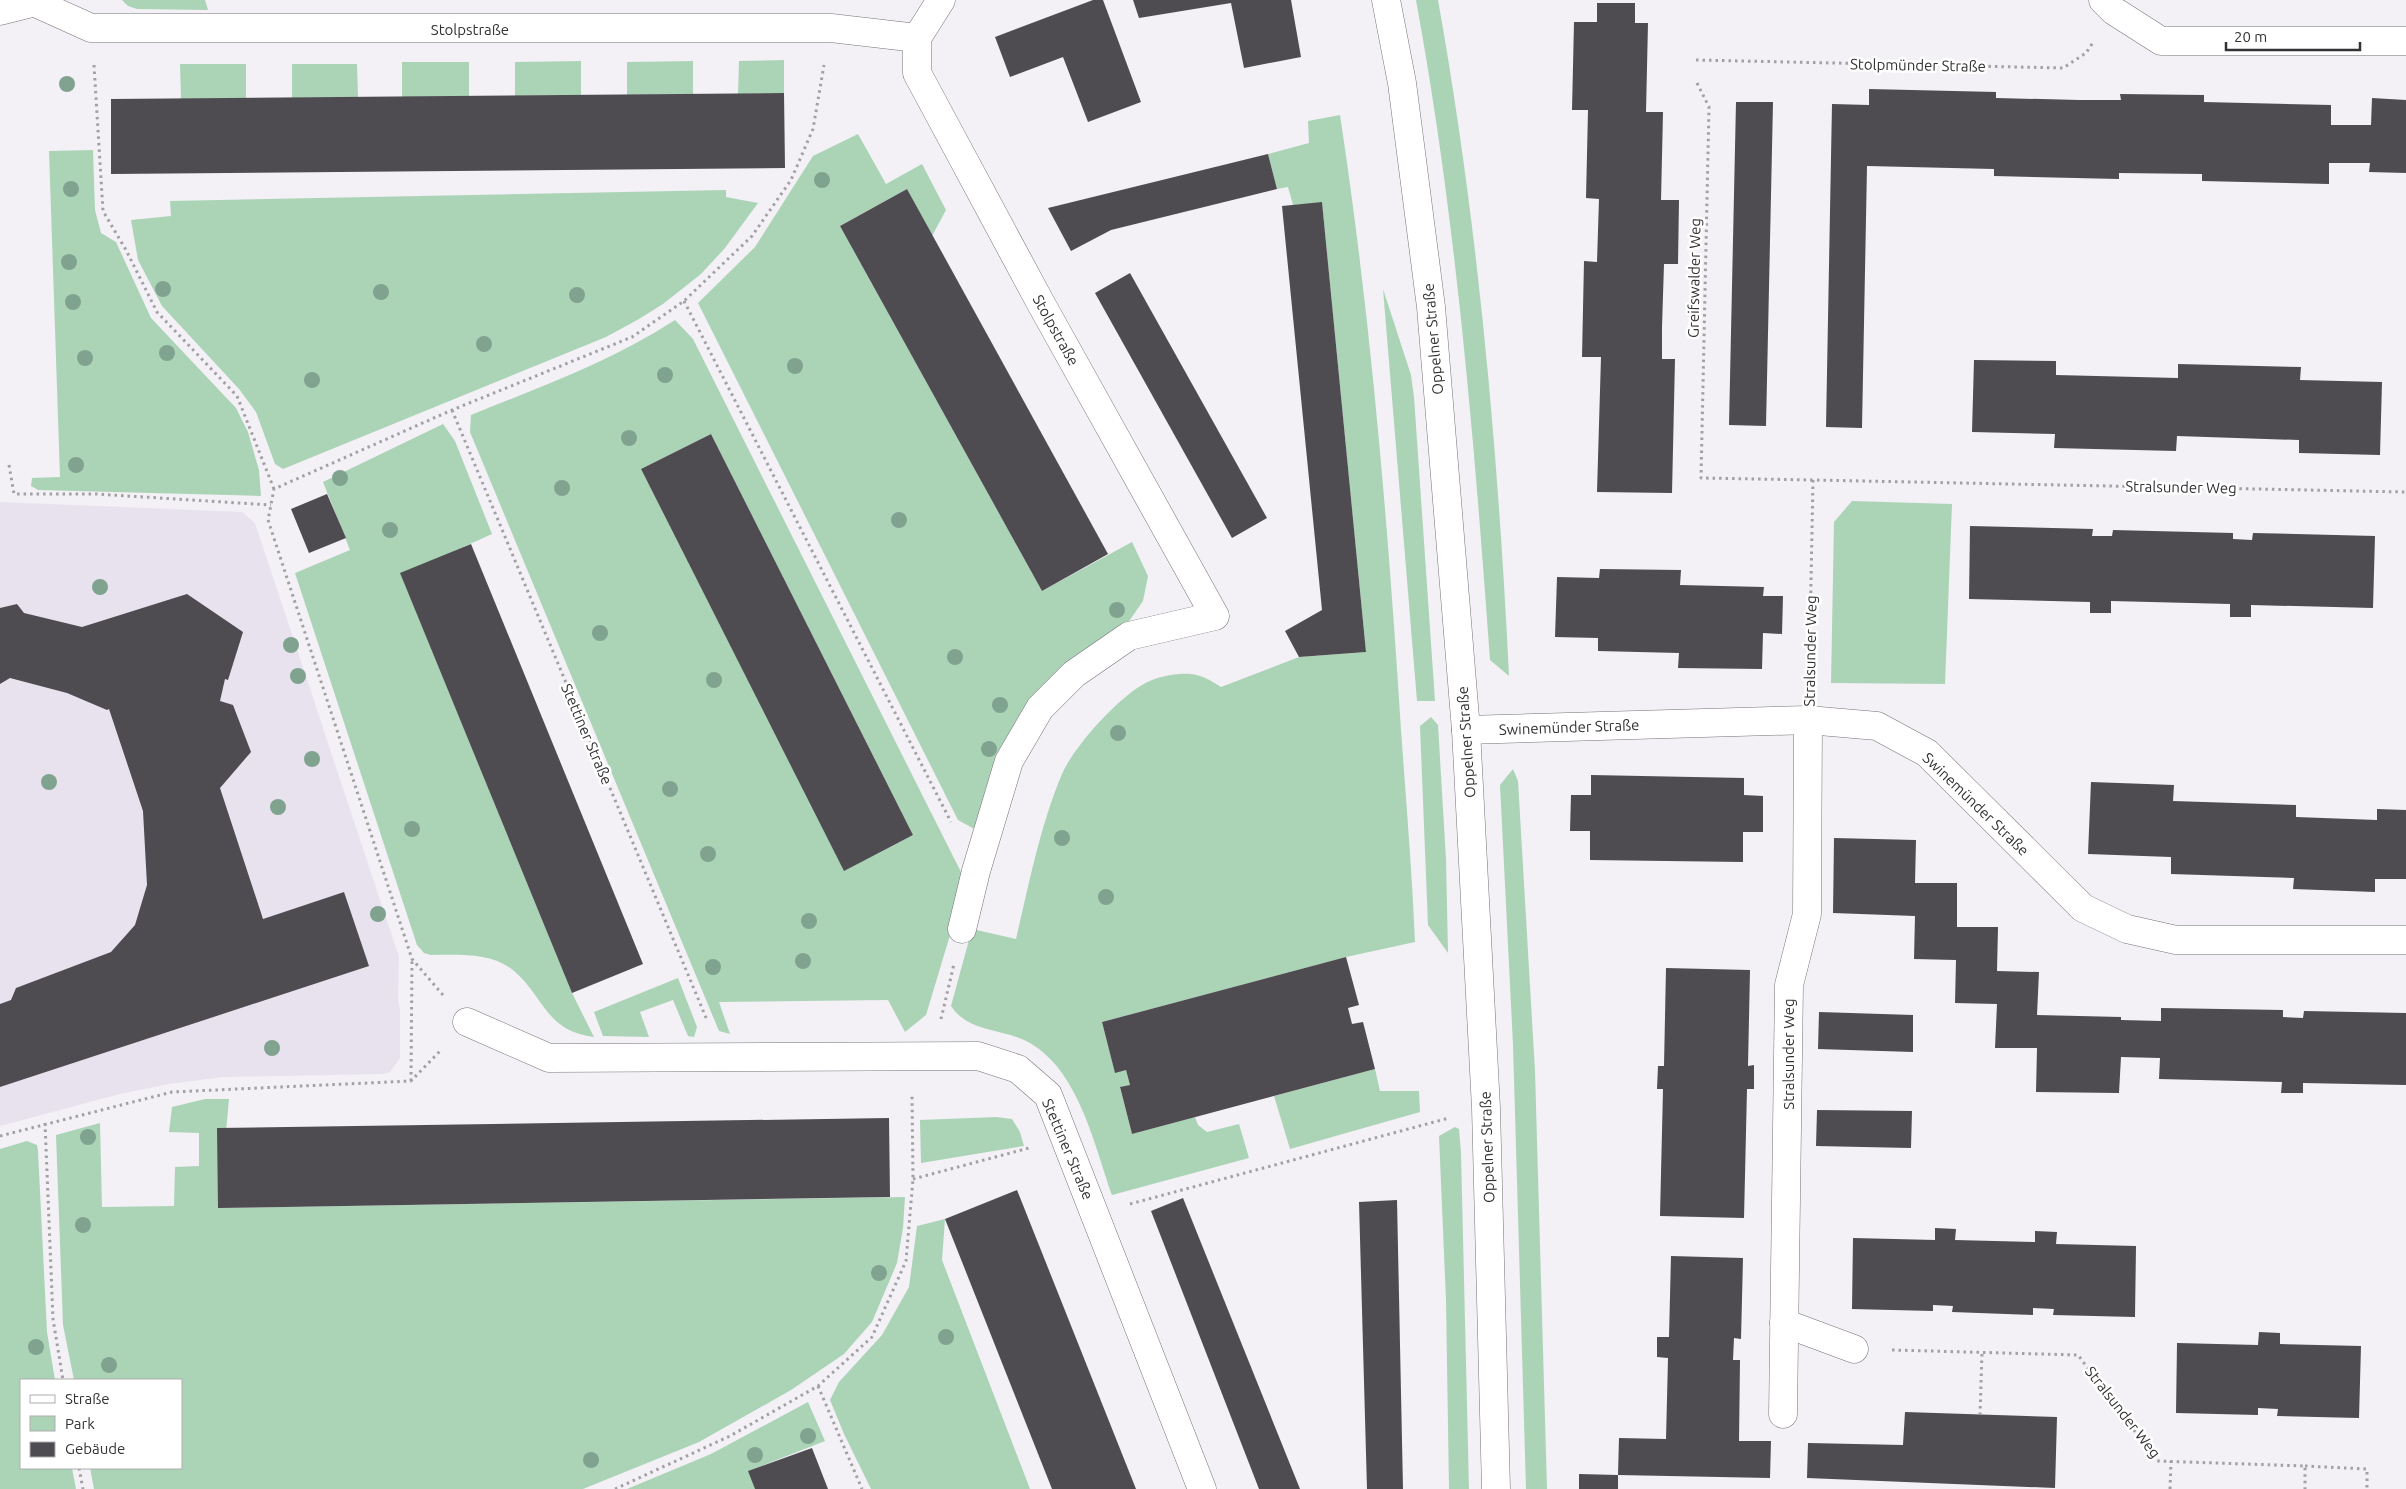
<svg xmlns="http://www.w3.org/2000/svg" width="2406" height="1489" font-family="Ubuntu,sans-serif">
	<style>
		.built { fill: #e8e2ef }
		.green { fill: #abd4b7; fill-rule: evenodd }
		.building { fill: #4e4b51 }
		.lines { fill: none; stroke-linecap: round; stroke-linejoin: round }
		.minor-casing { stroke: #767379; stroke-width: 29 }
		.path { stroke: #a2a0a4; stroke-width: 3; stroke-dasharray: 2.5 4; stroke-linecap: butt }
		.minor { stroke: #fff; stroke-width: 28 }
		.tree { fill: #80a390 }
		.labels { text-anchor: middle; dominant-baseline: central; stroke-width: 5; stroke-linejoin: round; paint-order: stroke }
		.street-label { font-size: 15px; fill: #333234; stroke: #fff }
	</style>
	<rect width="100%" height="100%" fill="#f3f0f6"/>
	<polygon class="built" points="0,502 242,512 255,523 399,957 398,1000 400,1009 400,1058 390,1072 382,1074 223,1077 169,1084 120,1094 0,1126"/>
	<g class="green">
		<polygon points="122,0 205,0 208,10 137,9 128,6"/>
		<path d="M1416,0H1438C1478,223 1498,450 1509,676L1490,660C1474,438 1456,218 1416,0Z"/>
		<polygon points="784,60 784,93 738,94 739,61"/>
		<polygon points="581,61 581,95 515,96 515,62"/>
		<polygon points="693,61 693,94 627,95 627,62"/>
		<rect x="402" y="62" width="67" height="35"/>
		<polygon points="180,64 246,64 246,98 181,99"/>
		<polygon points="292,64 357,64 358,97 292,98"/>
		<path d="M1340,115C1371,319 1388,524 1401,730C1406,800 1412,871 1415,942L1346,957L1102,1022L1115,1072L1126,1070L1130,1085L1120,1088L1132,1134L1195,1117L1198,1125L1207,1132L1239,1124L1249,1158L1112,1195C1094,1144 1078,1067 1026,1041C1000,1028 968,1032 951,1006L972,929L1016,939C1029,884 1040,826 1062,774C1074,746 1123,691 1152,680C1162,676 1179,673 1190,674C1202,675 1210,680 1221,687L1299,657L1366,652L1322,203L1293,205L1288,187L1277,189L1268,154L1309,143L1308,121Z"/>
		<polygon points="858,134 886,184 922,164 946,210 932,236 907,189 840,226 1042,591 1132,542 1148,576 1143,601 1125,627 1075,659 978,831 958,820 698,303 755,247 813,156"/>
		<polygon points="93,150 95,210 101,233 116,242 151,318 236,408 248,432 259,470 261,496 38,490 31,486 32,478 60,477 49,151"/>
		<polygon points="726,190 726,197 758,203 725,248 701,274 663,304 639,319 606,337 283,469 275,464 256,412 239,389 162,306 138,260 131,220 171,216 170,201"/>
		<polygon points="1383,289 1411,375 1414,397 1435,701 1417,701"/>
		<path d="M675,320L693,339L966,882L926,1015L905,1032L888,1000L719,1002L730,1034L719,1031L470,432L471,415C540,387 612,361 675,320ZM711,434L913,835L844,870L641,469Z"/>
		<path d="M443,424L455,441L492,534L401,575L572,993L594,1037C545,1031 544,996 513,970C490,952 458,955 431,955L424,953L417,945L295,573L350,550L323,482Z"/>
		<polygon points="1852,501 1952,504 1945,684 1831,683 1834,522"/>
		<polygon points="1431,717 1438,725 1446,859 1448,953 1428,925 1420,726"/>
		<polygon points="1513,769 1518,781 1535,1071 1547,1489 1526,1489 1513,1045 1500,785"/>
		<polygon points="678,978 697,1027 694,1037 688,1036 673,1000 640,1012 649,1037 603,1036 594,1012"/>
		<polygon points="1375,1069 1380,1091 1419,1091 1420,1112 1290,1149 1274,1096"/>
		<polygon points="205,1099 229,1099 219,1208 905,1197 903,1228 897,1263 872,1322 844,1354 791,1390 699,1442 583,1489 94,1489 90,1468 181,1468 181,1380 74,1380 63,1325 56,1135 100,1123 102,1207 174,1206 175,1167 199,1166 199,1133 169,1132 172,1107"/>
		<polygon points="996,1117 1012,1119 1020,1132 1024,1146 921,1163 920,1120"/>
		<polygon points="1455,1127 1459,1129 1461,1153 1469,1489 1449,1489 1446,1300 1439,1136"/>
		<polygon points="27,1141 37,1145 38,1151 47,1332 55,1380 21,1380 21,1468 72,1468 76,1489 0,1489 0,1149"/>
		<polygon points="945,1219 942,1260 1030,1489 871,1489 844,1434 830,1400 839,1382 882,1335 909,1287 917,1226"/>
		<polygon points="808,1402 825,1441 749,1471 755,1489 627,1489 711,1454"/>
	</g>
	<g class="building">
		<polygon points="1093,0 1103,0 1141,102 1088,122 1063,57 1010,77 995,37"/>
		<polygon points="1133,0 1291,0 1301,57 1244,68 1231,3 1139,18"/>
		<polygon points="1597,3 1635,3 1635,23 1648,23 1646,112 1663,112 1661,200 1679,200 1678,264 1664,264 1662,327 1662,359 1675,359 1672,493 1597,492 1601,357 1582,357 1584,261 1597,262 1599,199 1586,198 1588,110 1572,110 1574,22 1597,22"/>
		<polygon points="1869,89 1996,92 1996,98 2079,100 2121,100 2120,94 2204,95 2204,102 2331,105 2331,125 2371,125 2372,98 2406,100 2406,173 2369,172 2370,163 2329,163 2329,184 2202,181 2202,174 2119,173 2119,179 1994,176 1994,169 1867,166 1862,428 1826,427 1832,104 1869,105"/>
		<polygon points="784,93 785,168 111,174 111,99"/>
		<polygon points="1736,102 1773,102 1766,426 1729,425"/>
		<polygon points="1268,154 1277,189 1111,230 1071,251 1048,208"/>
		<polygon points="907,189 1108,554 1042,591 840,226"/>
		<polygon points="1322,202 1366,652 1299,657 1285,631 1322,610 1282,206"/>
		<polygon points="1130,273 1267,518 1232,538 1095,293"/>
		<polygon points="1974,360 2056,361 2056,375 2137,377 2178,378 2178,364 2301,367 2300,380 2382,382 2380,455 2299,453 2299,440 2177,436 2176,451 2054,448 2055,434 1972,432"/>
		<polygon points="711,434 913,835 844,871 641,469"/>
		<polygon points="327,494 346,538 309,553 291,509"/>
		<polygon points="1970,526 2093,529 2092,536 2112,536 2113,530 2233,533 2233,539 2252,540 2253,533 2375,536 2373,608 2251,605 2251,617 2230,617 2230,604 2111,601 2111,613 2090,613 2090,602 1969,599"/>
		<polygon points="471,544 643,964 572,993 400,573"/>
		<polygon points="1600,569 1681,570 1680,585 1764,587 1763,596 1783,596 1782,634 1763,633 1762,669 1678,668 1679,653 1598,651 1598,638 1555,637 1557,577 1599,578"/>
		<polygon points="187,594 243,632 228,680 225,679 220,701 233,705 251,752 220,788 263,919 344,892 369,966 0,1087 0,1004 11,1000 16,988 111,952 135,925 147,885 143,811 109,709 107,710 67,693 10,678 0,684 0,608 17,604 24,613 82,627"/>
		<polygon points="1591,775 1744,778 1744,795 1763,796 1763,832 1743,832 1743,862 1590,860 1590,831 1570,831 1571,795 1591,795"/>
		<polygon points="2091,782 2174,785 2173,801 2296,805 2296,817 2377,820 2377,809 2406,810 2406,879 2375,879 2375,892 2293,889 2294,878 2171,874 2171,857 2088,854"/>
		<polygon points="1834,838 1916,840 1915,883 1957,883 1957,927 1998,927 1997,971 2039,972 2037,1015 2121,1017 2121,1020 2161,1021 2161,1008 2283,1010 2283,1017 2303,1018 2304,1011 2406,1013 2406,1085 2303,1083 2303,1093 2281,1093 2282,1082 2159,1079 2160,1058 2121,1057 2119,1093 2036,1092 2037,1048 1995,1048 1997,1004 1955,1003 1956,960 1914,959 1915,916 1833,913"/>
		<polygon points="1346,957 1359,1005 1348,1008 1352,1024 1363,1022 1375,1069 1132,1134 1120,1087 1130,1085 1126,1070 1115,1073 1102,1022"/>
		<polygon points="1666,968 1750,970 1748,1066 1754,1065 1754,1089 1747,1089 1744,1218 1660,1216 1663,1089 1657,1089 1658,1066 1664,1066"/>
		<polygon points="1819,1012 1913,1015 1913,1052 1818,1049"/>
		<polygon points="1817,1110 1912,1111 1911,1148 1816,1146"/>
		<polygon points="889,1118 890,1197 218,1208 217,1128"/>
		<polygon points="1017,1190 1058,1293 1136,1489 1052,1489 945,1219"/>
		<polygon points="1183,1198 1300,1489 1259,1489 1151,1211"/>
		<polygon points="1397,1200 1403,1489 1367,1489 1359,1202"/>
		<polygon points="1935,1228 1956,1229 1955,1240 2035,1242 2035,1231 2057,1232 2056,1244 2136,1246 2135,1317 2053,1315 2054,1309 2033,1308 2033,1315 1952,1312 1953,1306 1933,1305 1933,1311 1852,1309 1853,1238 1935,1240"/>
		<polygon points="1671,1256 1743,1258 1741,1339 1734,1338 1733,1360 1740,1360 1739,1441 1771,1441 1770,1478 1618,1475 1619,1438 1666,1439 1668,1358 1657,1357 1657,1337 1669,1337"/>
		<polygon points="2259,1332 2280,1333 2280,1344 2361,1346 2359,1418 2277,1416 2278,1409 2258,1408 2258,1415 2176,1413 2177,1343 2258,1345"/>
		<polygon points="1905,1412 2057,1417 2055,1488 1807,1478 1808,1443 1903,1445"/>
		<polygon points="812,1448 828,1489 755,1489 748,1471"/>
		<polygon points="1579,1474 1618,1475 1618,1489 1579,1489"/>
	</g>
	<g class="lines">
		<defs>
			<g id="minor">
				<polyline points="29,0 91,28 831,28 917,38"/>
				<polyline points="941,0 917,38 917,73 1039,300 1215,616 1129,636 1074,674 1040,708 1009,761 976,871 962,929"/>
				<polyline points="1386,0 1402,83 1431,307 1466,730 1486,1108 1496,1489"/>
				<polyline points="2103,0 2114,11 2161,41 2406,41"/>
				<polyline points="0,11 32,3"/>
				<polyline points="1466,730 1808,720 1877,726 1927,753 2083,908 2127,929 2176,940 2406,940"/>
				<polyline points="467,1022 549,1058 978,1056 1018,1069 1048,1095 1202,1489"/>
				<polyline points="1784,1323 1854,1349"/>
				<polyline points="1783,1414 1789,985 1807,914 1808,720"/>
			</g>
		</defs>
		<use href="#minor" class="minor-casing"/>
		<g class="path">
			<polyline points="1696,60 2063,68 2086,53 2094,41"/>
			<polyline points="94,65 103,211 126,250 157,312 237,396 274,489"/>
			<polyline points="1697,83 1709,107 1701,478 1813,480"/>
			<polyline points="684,301 951,822"/>
			<polyline points="452,410 707,1020"/>
			<polyline points="9,465 14,494 96,494 271,505"/>
			<polyline points="1809,684 1813,480 2406,492"/>
			<polyline points="443,995 412,959 268,520 274,489 452,410 632,337 684,301 752,236 791,180 813,129 824,65"/>
			<polyline points="941,1019 954,964"/>
			<polyline points="411,1081 412,960"/>
			<polyline points="45,1123 53,1319 63,1380"/>
			<polyline points="0,1136 172,1092 411,1081 441,1050"/>
			<polyline points="913,1179 1029,1148"/>
			<polyline points="1130,1204 1449,1118"/>
			<polyline points="1892,1350 2078,1355 2157,1461 2305,1466 2305,1489"/>
			<polyline points="818,1386 862,1489"/>
			<polyline points="1980,1415 1982,1352"/>
			<polyline points="2305,1466 2367,1469 2367,1489"/>
			<polyline points="79,1468 83,1489"/>
			<polyline points="615,1489 730,1436 818,1386 872,1337 906,1261 913,1179 912,1094"/>
			<polyline points="2170,1489 2171,1461"/>
		</g>
		<use href="#minor" class="minor"/>
	</g>
	<g class="tree">
		<circle cx="67" cy="84" r="8"/>
		<circle cx="822" cy="180" r="8"/>
		<circle cx="71" cy="189" r="8"/>
		<circle cx="69" cy="262" r="8"/>
		<circle cx="163" cy="289" r="8"/>
		<circle cx="381" cy="292" r="8"/>
		<circle cx="577" cy="295" r="8"/>
		<circle cx="73" cy="302" r="8"/>
		<circle cx="484" cy="344" r="8"/>
		<circle cx="167" cy="353" r="8"/>
		<circle cx="85" cy="358" r="8"/>
		<circle cx="795" cy="366" r="8"/>
		<circle cx="665" cy="375" r="8"/>
		<circle cx="312" cy="380" r="8"/>
		<circle cx="629" cy="438" r="8"/>
		<circle cx="76" cy="465" r="8"/>
		<circle cx="340" cy="478" r="8"/>
		<circle cx="562" cy="488" r="8"/>
		<circle cx="899" cy="520" r="8"/>
		<circle cx="390" cy="530" r="8"/>
		<circle cx="100" cy="587" r="8"/>
		<circle cx="1117" cy="610" r="8"/>
		<circle cx="600" cy="633" r="8"/>
		<circle cx="291" cy="645" r="8"/>
		<circle cx="955" cy="657" r="8"/>
		<circle cx="298" cy="676" r="8"/>
		<circle cx="714" cy="680" r="8"/>
		<circle cx="1000" cy="705" r="8"/>
		<circle cx="1118" cy="733" r="8"/>
		<circle cx="989" cy="749" r="8"/>
		<circle cx="312" cy="759" r="8"/>
		<circle cx="49" cy="782" r="8"/>
		<circle cx="670" cy="789" r="8"/>
		<circle cx="278" cy="807" r="8"/>
		<circle cx="412" cy="829" r="8"/>
		<circle cx="1062" cy="838" r="8"/>
		<circle cx="708" cy="854" r="8"/>
		<circle cx="1106" cy="897" r="8"/>
		<circle cx="378" cy="914" r="8"/>
		<circle cx="809" cy="921" r="8"/>
		<circle cx="803" cy="961" r="8"/>
		<circle cx="713" cy="967" r="8"/>
		<circle cx="272" cy="1048" r="8"/>
		<circle cx="88" cy="1137" r="8"/>
		<circle cx="83" cy="1225" r="8"/>
		<circle cx="879" cy="1273" r="8"/>
		<circle cx="946" cy="1337" r="8"/>
		<circle cx="36" cy="1347" r="8"/>
		<circle cx="109" cy="1365" r="8"/>
		<circle cx="808" cy="1436" r="8"/>
		<circle cx="755" cy="1455" r="8"/>
		<circle cx="591" cy="1460" r="8"/>
	</g>
	<g class="labels">
		<g class="street-label">
			<text x="470" y="29">Stolpstraße</text>
			<text transform="translate(1918 65) rotate(1)">Stolpmünder Straße</text>
			<text transform="translate(1694 278) rotate(-89)">Greifswalder Weg</text>
			<text transform="translate(1056 330) rotate(61)">Stolpstraße</text>
			<text transform="translate(1433 339) rotate(-95)">Oppelner Straße</text>
			<text transform="translate(2181 487) rotate(1)">Stralsunder Weg</text>
			<text transform="translate(1810 651) rotate(-89)">Stralsunder Weg</text>
			<text transform="translate(1569 727) rotate(-2)">Swinemünder Straße</text>
			<text transform="translate(587 734) rotate(67)">Stettiner Straße</text>
			<text transform="translate(1466 742) rotate(-94)">Oppelner Straße</text>
			<text transform="translate(1976 804) rotate(44)">Swinemünder Straße</text>
			<text transform="translate(1788 1054) rotate(-90)">Stralsunder Weg</text>
			<text transform="translate(1487 1147) rotate(-92)">Oppelner Straße</text>
			<text transform="translate(1068 1149) rotate(67)">Stettiner Straße</text>
			<text transform="translate(2123 1412) rotate(52)">Stralsunder Weg</text>
		</g>
	</g>
	<rect x="20" y="1379" width="162" height="90" fill="#ffffff" stroke="#adadae"/>
	<rect x="30" y="1395" width="25" height="8" fill="#ffffff" stroke="#adadae"/>
	<text x="65" y="1404" font-size="15" fill="#333234">Straße</text>
	<rect x="30" y="1416" width="25" height="15" fill="#abd4b7" stroke="#adadae"/>
	<text x="65" y="1429" font-size="15" fill="#333234">Park</text>
	<rect x="30" y="1442" width="25" height="15" fill="#4e4b51" stroke="#adadae"/>
	<text x="65" y="1454" font-size="15" fill="#333234">Gebäude</text>
	<path d="M2226 42v8h134v-8" fill="none" stroke="#333234" stroke-width="2.5"/>
	<text x="2234" y="42" font-size="15" fill="#333234" stroke="#ffffff" stroke-width="4" paint-order="stroke">20 m</text>
</svg>
